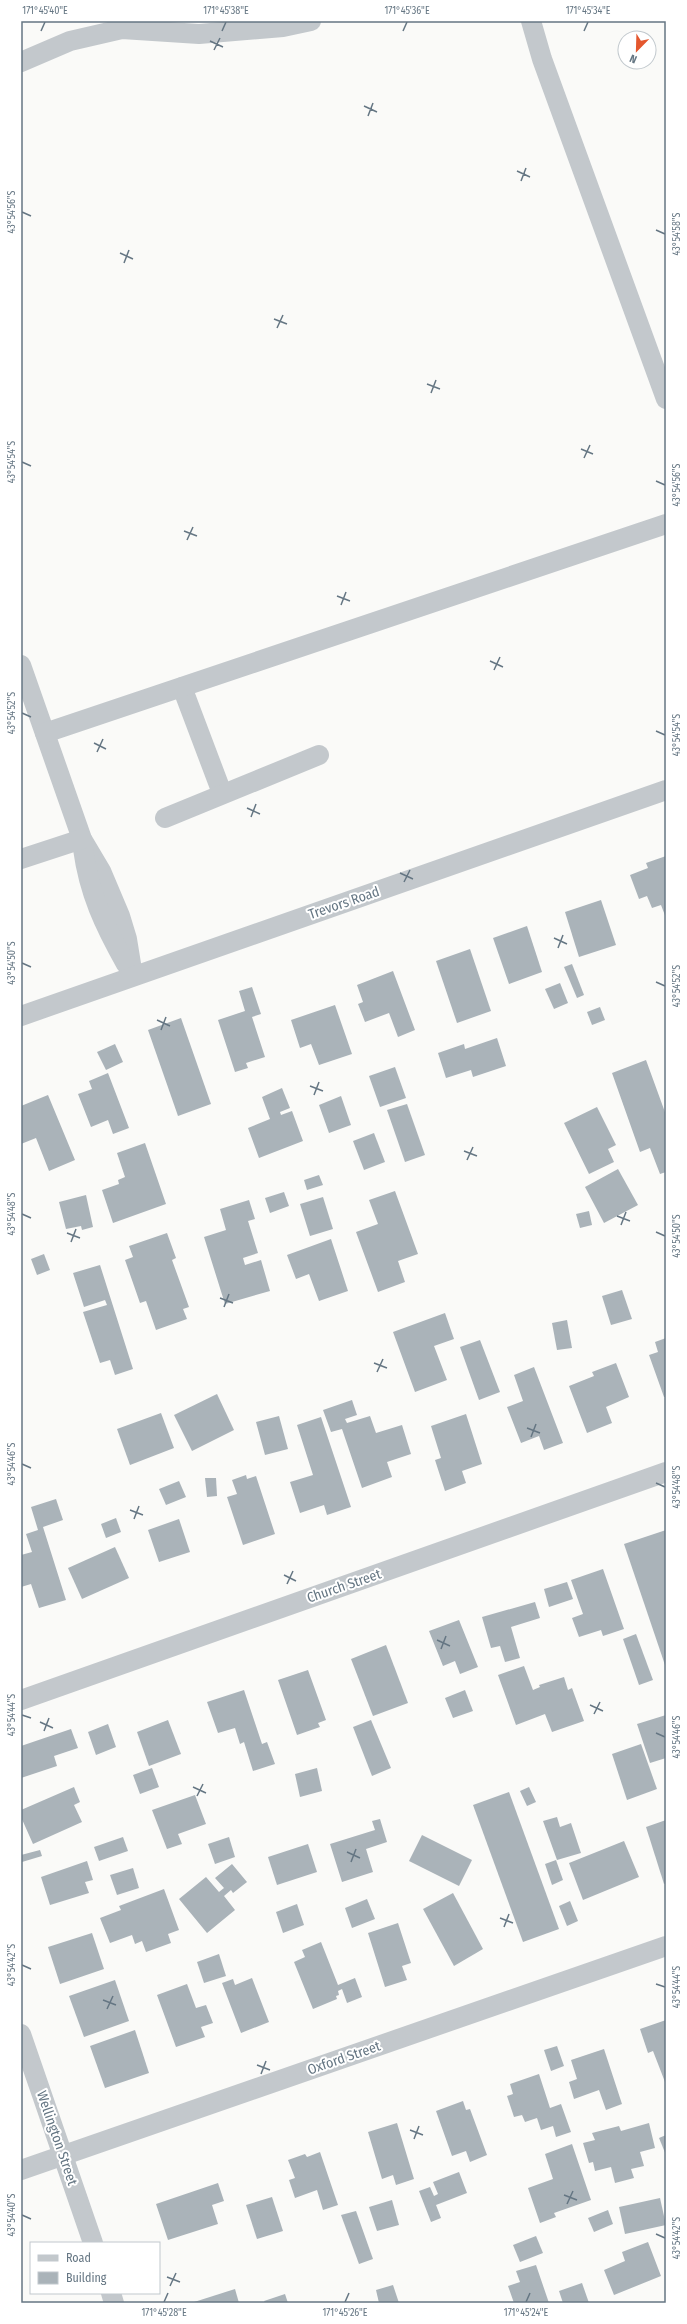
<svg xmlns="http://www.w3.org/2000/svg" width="687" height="2324" font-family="'Fira Sans Condensed',sans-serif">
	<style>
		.building { fill: #aab3b9 }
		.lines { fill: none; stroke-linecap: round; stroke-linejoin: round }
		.street { stroke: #c3c8cc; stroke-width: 20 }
		.ticks { fill: none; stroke: #657683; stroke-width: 1.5 }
		.labels { text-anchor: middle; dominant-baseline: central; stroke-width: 4; stroke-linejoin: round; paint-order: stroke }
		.street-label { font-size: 14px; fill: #657683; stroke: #fff }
		.neatline { fill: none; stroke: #657683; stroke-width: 1.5 }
		.ticks-label { font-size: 10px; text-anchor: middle; fill: #657683 }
	</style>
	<rect width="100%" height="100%" fill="#fafaf8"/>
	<g class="building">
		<polygon points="666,856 666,918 661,905 652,908 647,896 639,899 630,875 648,868 646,863"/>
		<polygon points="601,900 616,945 579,957 565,912"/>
		<polygon points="527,926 542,972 509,984 493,938"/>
		<polygon points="470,949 491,1011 457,1023 436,961"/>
		<polygon points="572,964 584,995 577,998 564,967"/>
		<polygon points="393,971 415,1030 398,1037 389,1013 365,1022 358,1004 363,1002 357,985"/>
		<polygon points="560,983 568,1003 554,1009 545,989"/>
		<polygon points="252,987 261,1014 252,1017 265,1057 246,1063 248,1068 235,1072 218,1020 245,1011 239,991"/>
		<polygon points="335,1005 352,1054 319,1065 311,1044 300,1048 291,1020"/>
		<polygon points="600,1007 605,1020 592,1025 587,1012"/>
		<polygon points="181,1018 211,1104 178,1116 148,1030"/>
		<polygon points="497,1038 506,1066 473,1077 471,1070 446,1078 438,1053 464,1044 465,1049"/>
		<polygon points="115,1044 123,1062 106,1070 97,1052"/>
		<polygon points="646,1060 666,1115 666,1172 660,1174 650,1148 640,1152 612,1073"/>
		<polygon points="395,1067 406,1098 380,1107 369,1076"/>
		<polygon points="108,1073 129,1128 113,1134 108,1120 91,1127 78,1094 92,1089 89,1081"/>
		<polygon points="282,1088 290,1108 280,1112 281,1115 292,1111 303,1141 259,1158 248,1128 270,1119 262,1097"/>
		<polygon points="48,1095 75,1160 49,1171 36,1138 21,1144 21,1106"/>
		<polygon points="341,1096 351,1125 329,1133 319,1105"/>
		<polygon points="407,1104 425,1155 405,1162 387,1110"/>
		<polygon points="597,1107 616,1145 608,1149 614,1162 589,1174 564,1123"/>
		<polygon points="374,1133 385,1162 364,1170 353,1141"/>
		<polygon points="145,1143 166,1204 113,1223 102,1190 119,1184 118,1180 125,1177 117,1153"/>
		<polygon points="618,1169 638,1205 604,1223 585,1187"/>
		<polygon points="319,1175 323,1185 307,1190 304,1180"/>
		<polygon points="395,1191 418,1254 398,1261 405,1282 378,1292 356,1232 378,1224 369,1200"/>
		<polygon points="284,1192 289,1206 270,1213 265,1198"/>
		<polygon points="86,1195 93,1227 82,1230 81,1226 66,1229 59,1202"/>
		<polygon points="323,1197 333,1229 310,1236 300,1204"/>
		<polygon points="249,1200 255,1219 248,1221 258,1253 243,1258 245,1265 261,1260 270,1291 225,1304 204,1237 226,1230 220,1209"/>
		<polygon points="589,1211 592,1225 580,1228 576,1214"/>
		<polygon points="167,1233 176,1258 172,1260 189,1307 183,1309 187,1319 156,1330 146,1301 140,1303 125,1260 133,1257 129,1246"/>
		<polygon points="331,1239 348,1291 319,1301 309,1274 296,1279 287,1255"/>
		<polygon points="44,1254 50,1270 37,1275 31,1259"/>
		<polygon points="100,1265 133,1369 115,1375 110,1360 100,1363 83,1312 107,1305 105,1300 84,1307 73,1273"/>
		<polygon points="622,1290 632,1319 611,1325 602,1296"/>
		<polygon points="445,1313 454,1339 434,1346 447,1380 415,1392 393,1332"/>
		<polygon points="567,1320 572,1348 557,1350 552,1323"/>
		<polygon points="666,1338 666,1397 664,1397 649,1355 658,1352 655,1342"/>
		<polygon points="480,1340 500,1392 479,1400 460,1347"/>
		<polygon points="616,1363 629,1397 606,1407 612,1423 587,1433 569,1386 594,1376 592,1372"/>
		<polygon points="534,1367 563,1443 544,1450 539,1436 521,1443 507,1407 523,1401 514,1375"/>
		<polygon points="217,1394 234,1430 192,1451 174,1415"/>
		<polygon points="352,1400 357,1415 345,1419 347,1423 370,1416 376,1433 402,1425 411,1454 387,1462 392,1477 362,1488 342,1429 331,1432 323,1410"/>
		<polygon points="161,1413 174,1448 130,1465 117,1429"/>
		<polygon points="466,1414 482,1464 462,1471 466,1483 445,1491 435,1460 441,1458 431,1426"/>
		<polygon points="279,1416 288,1449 265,1455 256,1422"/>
		<polygon points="321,1417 351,1507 327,1515 324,1505 300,1513 290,1482 313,1475 297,1425"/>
		<polygon points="246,1475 247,1479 256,1476 275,1534 243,1545 227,1497 237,1494 232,1480"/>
		<polygon points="205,1478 216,1478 217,1496 207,1497"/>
		<polygon points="179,1481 186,1497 166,1505 159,1489"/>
		<polygon points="56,1499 63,1520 43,1527 66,1600 39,1608 31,1584 21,1587 21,1555 32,1552 26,1534 38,1530 31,1507"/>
		<polygon points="116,1518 121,1532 106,1538 101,1524"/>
		<polygon points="179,1519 190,1552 159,1562 148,1530"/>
		<polygon points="666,1530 666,1668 624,1544"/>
		<polygon points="115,1547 129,1578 82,1599 68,1568"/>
		<polygon points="603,1569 624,1629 603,1636 601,1630 579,1637 572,1618 583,1614 571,1580"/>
		<polygon points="567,1582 573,1599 549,1607 544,1589"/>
		<polygon points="535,1602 540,1618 511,1627 520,1658 505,1662 500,1646 491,1648 482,1617"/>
		<polygon points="459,1620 478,1667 460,1674 455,1661 443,1666 429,1631"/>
		<polygon points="636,1634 653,1680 639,1685 623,1639"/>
		<polygon points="386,1645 408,1703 373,1716 351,1659"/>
		<polygon points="524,1666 533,1690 540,1687 539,1685 564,1677 568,1690 572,1688 584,1721 552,1732 545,1714 516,1725 498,1675"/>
		<polygon points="308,1670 326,1720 318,1723 320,1727 297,1735 278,1680"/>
		<polygon points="244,1690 262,1744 267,1742 275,1764 253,1771 244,1742 240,1744 235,1728 218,1733 207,1702"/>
		<polygon points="465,1690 473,1711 453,1718 445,1698"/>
		<polygon points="666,1715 666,1758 650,1763 637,1724"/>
		<polygon points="168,1720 181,1754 149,1766 137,1732"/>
		<polygon points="371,1720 391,1768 372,1776 353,1727"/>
		<polygon points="108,1724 116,1747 96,1755 88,1732"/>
		<polygon points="71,1729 78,1748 54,1756 57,1766 21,1778 21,1746"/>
		<polygon points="641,1744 657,1789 627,1800 612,1754"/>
		<polygon points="152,1768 159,1787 140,1794 133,1775"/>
		<polygon points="317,1768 322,1791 300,1797 295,1774"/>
		<polygon points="74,1787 80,1802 74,1805 82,1822 33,1844 21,1817 21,1810"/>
		<polygon points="529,1787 536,1802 527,1806 520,1791"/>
		<polygon points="509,1792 559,1929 523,1942 473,1805"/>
		<polygon points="195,1795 206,1824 178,1834 182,1844 167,1849 152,1810"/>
		<polygon points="557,1817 560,1827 571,1823 581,1853 557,1860 543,1821"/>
		<polygon points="380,1819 387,1842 366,1849 373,1872 342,1882 330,1844 375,1830 372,1821"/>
		<polygon points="666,1820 666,1883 664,1884 646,1827"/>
		<polygon points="422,1835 472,1860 459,1886 409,1861"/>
		<polygon points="123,1837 128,1851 99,1861 94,1847"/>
		<polygon points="229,1837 235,1857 215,1864 208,1844"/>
		<polygon points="624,1841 639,1877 583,1900 569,1863"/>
		<polygon points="308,1844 317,1872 277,1885 268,1857"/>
		<polygon points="40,1850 42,1856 22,1862 21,1855"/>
		<polygon points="556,1860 563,1880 552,1885 545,1864"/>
		<polygon points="87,1861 93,1880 85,1882 89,1893 50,1905 41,1877"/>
		<polygon points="232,1864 247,1882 233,1893 231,1890 224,1896 235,1910 207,1933 179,1899 206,1877 219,1892 224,1888 215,1878"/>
		<polygon points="133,1868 139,1888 117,1895 110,1875"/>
		<polygon points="164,1889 179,1930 168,1934 171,1943 146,1952 142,1941 135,1944 132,1935 110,1943 100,1918 121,1910 119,1906"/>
		<polygon points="453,1893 483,1949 454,1966 423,1909"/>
		<polygon points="367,1899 375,1919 352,1928 345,1908"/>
		<polygon points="570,1901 578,1921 567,1926 559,1906"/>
		<polygon points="297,1904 304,1925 283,1933 276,1912"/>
		<polygon points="398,1923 411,1963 402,1966 407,1980 385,1987 368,1933"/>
		<polygon points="92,1933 104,1969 60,1984 48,1947"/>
		<polygon points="321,1942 338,1985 355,1978 362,1997 347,2003 342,1989 338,1991 339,1995 336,1996 337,1999 313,2009 294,1962 305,1957 302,1950"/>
		<polygon points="219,1954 226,1976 204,1983 197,1962"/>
		<polygon points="252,1978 269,2022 241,2033 222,1983 233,1979 235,1985"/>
		<polygon points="115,1980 129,2021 84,2037 69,1996"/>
		<polygon points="187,1984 196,2008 206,2005 213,2023 201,2027 205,2037 176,2047 157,1995"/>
		<polygon points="666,2020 666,2082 665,2082 653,2051 648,2053 640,2029"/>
		<polygon points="135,2030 149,2073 105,2088 90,2046"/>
		<polygon points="557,2046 564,2066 551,2071 544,2050"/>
		<polygon points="604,2049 622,2104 606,2110 599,2090 574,2099 569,2082 577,2079 571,2060"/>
		<polygon points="539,2074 550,2108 561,2104 571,2132 556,2137 553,2126 541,2130 537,2118 525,2122 522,2115 514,2117 507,2096 513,2094 510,2084"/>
		<polygon points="463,2101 466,2110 470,2109 487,2155 470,2162 466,2151 452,2156 436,2111"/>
		<polygon points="397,2123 414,2179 396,2185 393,2175 382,2179 368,2132"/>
		<polygon points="649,2123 655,2148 640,2152 644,2166 631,2169 634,2178 615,2183 611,2167 595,2171 593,2162 589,2163 583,2143 595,2140 592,2133 619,2126 621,2131"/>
		<polygon points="666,2135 666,2155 659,2138"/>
		<polygon points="572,2144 591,2200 554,2213 556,2217 540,2223 528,2188 553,2179 545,2154"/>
		<polygon points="320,2152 338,2205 323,2210 317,2190 295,2198 289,2180 295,2178 288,2160 305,2154 307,2157"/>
		<polygon points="459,2172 467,2193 436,2205 441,2218 431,2222 419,2191 430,2187 434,2196 438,2194 433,2182"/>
		<polygon points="218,2183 224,2201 212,2205 218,2224 168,2240 156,2204"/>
		<polygon points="272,2197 283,2231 257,2239 246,2205"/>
		<polygon points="660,2198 666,2225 625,2234 619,2207"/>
		<polygon points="392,2200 399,2225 377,2231 369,2207"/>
		<polygon points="608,2210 613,2224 594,2232 588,2218"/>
		<polygon points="356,2211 373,2259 359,2264 341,2215"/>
		<polygon points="536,2236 543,2253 520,2262 513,2245"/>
		<polygon points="648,2242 661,2276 614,2295 604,2270 625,2261 622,2252"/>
		<polygon points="536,2265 549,2303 514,2303 508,2286 520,2282 516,2271"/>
		<polygon points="582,2283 589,2303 563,2303 559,2291"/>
		<polygon points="393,2285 399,2303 379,2303 376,2290"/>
		<polygon points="235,2289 239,2303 191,2303"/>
		<polygon points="285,2294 288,2303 265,2303 264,2301"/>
	</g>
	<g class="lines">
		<g class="street">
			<polyline points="531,21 542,59 666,399"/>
			<polyline points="21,62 70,41 122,29 199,34 283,27 311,21"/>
			<polyline points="21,665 82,839 101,871 120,916 127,939 133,976"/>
			<polyline points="182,687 222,793"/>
			<polyline points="45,733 666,524"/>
			<polyline points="165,818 319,755"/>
			<path d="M83,849C89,893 104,925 126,964"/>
			<polyline points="21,859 82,839"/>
			<polyline points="21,1016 666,790"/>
			<polyline points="21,1700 666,1472"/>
			<polyline points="21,2034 93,2243"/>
			<polyline points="21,2170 666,1946"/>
			<polyline points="111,2293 114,2303"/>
		</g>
	</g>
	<path class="ticks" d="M41,31L45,22M222,31L226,22M403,31L407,22M584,31L588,22M210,41L223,47M214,50L220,38M364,106L377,112M368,116L373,103M517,171L530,177M521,181L526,168M22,212L31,216M656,230L665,234M120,253L133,259M124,263L129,250M274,319L287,324M277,328L283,315M427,384L440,389M431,393L436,380M581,449L593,454M584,458L590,445M22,462L31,466M656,481L665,485M184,531L197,536M187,540L193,527M337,596L350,601M341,605L346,592M490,661L503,667M494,670L500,657M22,713L31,717M656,731L665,735M94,743L106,749M97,752L103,739M247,808L260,814M251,817L256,804M400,873L413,879M404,882L410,870M554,938L567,944M558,948L563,935M22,963L31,967M656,982L665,986M157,1020L170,1026M161,1030L166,1017M310,1086L323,1091M314,1095L319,1082M464,1151L477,1156M467,1160L473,1147M22,1214L31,1218M617,1216L630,1221M621,1225L626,1212M656,1232L665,1236M67,1233L80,1238M71,1242L76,1229M220,1298L233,1303M224,1307L229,1294M374,1363L387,1368M377,1372L383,1359M527,1428L540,1433M531,1437L536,1424M22,1464L31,1468M656,1483L665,1487M130,1510L143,1515M134,1519L139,1506M284,1575L296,1581M287,1584L293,1571M437,1640L450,1646M441,1649L446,1636M590,1705L603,1711M594,1714L600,1702M22,1715L31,1718M40,1722L53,1728M44,1731L49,1718M656,1733L665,1737M193,1787L206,1793M197,1796L203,1784M347,1852L360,1858M351,1862L356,1849M500,1918L513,1923M504,1927L509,1914M22,1965L31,1969M656,1984L665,1987M103,2000L116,2005M107,2009L113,1996M257,2065L270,2070M261,2074L266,2061M410,2130L423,2135M414,2139L419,2126M564,2195L577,2200M567,2204L573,2191M22,2215L31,2219M656,2234L665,2238M167,2277L180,2282M170,2286L176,2273M164,2302L168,2293M345,2302L349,2293M526,2302L530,2293"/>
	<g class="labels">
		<g class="street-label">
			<text transform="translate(344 903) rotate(-19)">Trevors Road</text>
			<text transform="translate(344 1586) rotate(-19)">Church Street</text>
			<text transform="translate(344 2058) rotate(-19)">Oxford Street</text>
			<text transform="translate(57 2138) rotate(71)">Wellington Street</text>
		</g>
	</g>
	<rect width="687" height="2324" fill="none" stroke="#ffffff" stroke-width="44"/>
	<rect x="30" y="2242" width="130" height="52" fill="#ffffff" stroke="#c1c8cd"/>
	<rect x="38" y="2255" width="20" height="6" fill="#c3c8cc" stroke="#c1c8cd"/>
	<text x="66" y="2262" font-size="12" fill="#657683">Road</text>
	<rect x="38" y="2272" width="20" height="12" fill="#aab3b9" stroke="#c1c8cd"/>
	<text x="66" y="2282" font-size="12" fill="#657683">Building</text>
	<g transform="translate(637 50) rotate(203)"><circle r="19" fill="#ffffff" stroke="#c1c8cd"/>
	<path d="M0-3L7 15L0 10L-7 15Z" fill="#e4572e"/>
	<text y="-6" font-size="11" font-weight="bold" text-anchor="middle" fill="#657683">N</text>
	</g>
	<rect x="22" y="22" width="643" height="2280" class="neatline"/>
	<g class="ticks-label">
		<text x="45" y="14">171°45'40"E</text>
		<text x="226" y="14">171°45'38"E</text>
		<text x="407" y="14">171°45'36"E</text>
		<text x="588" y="14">171°45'34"E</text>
		<text transform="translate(11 212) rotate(-90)" y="4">43°54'56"S</text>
		<text transform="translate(676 234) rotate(-90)" y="4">43°54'58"S</text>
		<text transform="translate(11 462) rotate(-90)" y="4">43°54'54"S</text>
		<text transform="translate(676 485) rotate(-90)" y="4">43°54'56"S</text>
		<text transform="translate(11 713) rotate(-90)" y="4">43°54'52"S</text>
		<text transform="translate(676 735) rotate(-90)" y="4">43°54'54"S</text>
		<text transform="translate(11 963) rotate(-90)" y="4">43°54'50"S</text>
		<text transform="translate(676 986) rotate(-90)" y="4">43°54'52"S</text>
		<text transform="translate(11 1214) rotate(-90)" y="4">43°54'48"S</text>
		<text transform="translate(676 1236) rotate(-90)" y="4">43°54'50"S</text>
		<text transform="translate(11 1464) rotate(-90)" y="4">43°54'46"S</text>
		<text transform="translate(676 1487) rotate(-90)" y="4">43°54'48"S</text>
		<text transform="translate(11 1715) rotate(-90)" y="4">43°54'44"S</text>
		<text transform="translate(676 1737) rotate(-90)" y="4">43°54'46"S</text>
		<text transform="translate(11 1965) rotate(-90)" y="4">43°54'42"S</text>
		<text transform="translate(676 1987) rotate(-90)" y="4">43°54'44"S</text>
		<text transform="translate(11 2215) rotate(-90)" y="4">43°54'40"S</text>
		<text transform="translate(676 2238) rotate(-90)" y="4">43°54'42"S</text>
		<text x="164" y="2316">171°45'28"E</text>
		<text x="345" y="2316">171°45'26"E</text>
		<text x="526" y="2316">171°45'24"E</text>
	</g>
</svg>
